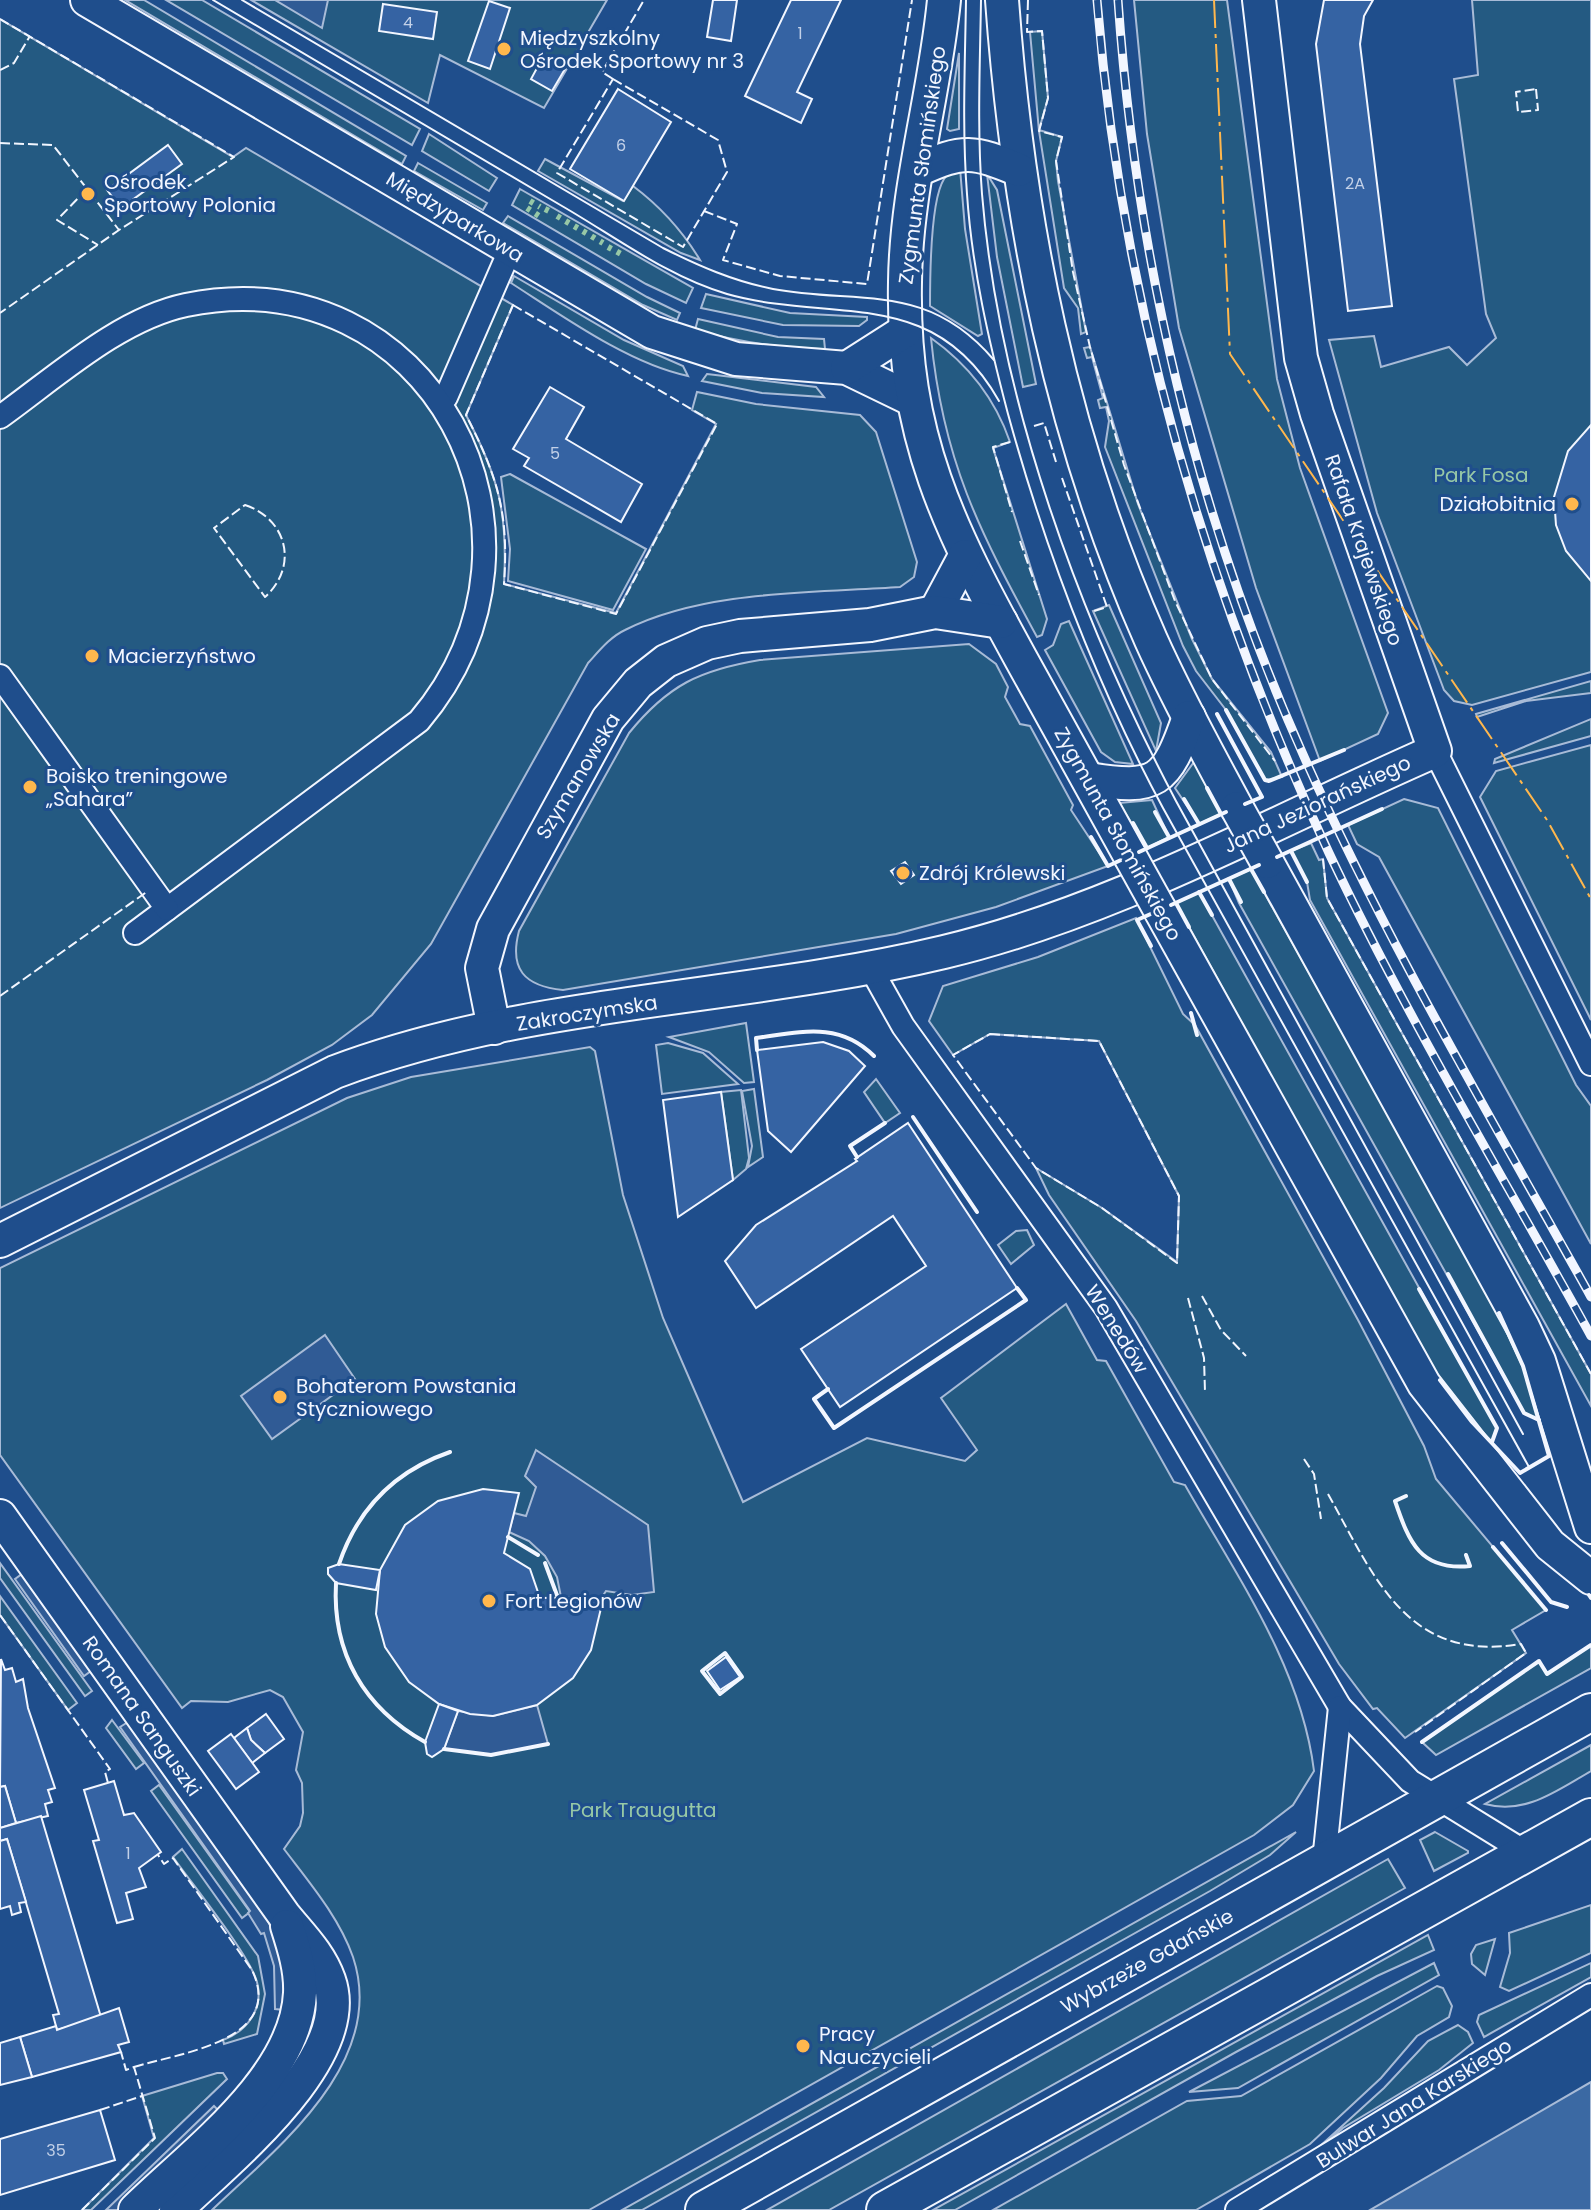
<svg xmlns="http://www.w3.org/2000/svg" width="1591" height="2210" font-family="Poppins,sans-serif">
	<style>
		.green { fill: #245a82; stroke: #a8bbd7; stroke-width: 2 }
		.parking { fill: #305b95; stroke: #a8bbd7; stroke-width: 2 }
		.water { fill: #3b69a3; stroke: #a8bbd7; stroke-width: 2 }
		.building { fill: #3563a3; stroke: #f2f6ff; stroke-width: 2 }
		.lines { fill: none; stroke-linecap: round; stroke-linejoin: round }
		.street-casing { stroke: #f2f6ff; stroke-width: 26 }
		.secondary-casing { stroke: #f2f6ff; stroke-width: 36 }
		.primary-casing { stroke: #f2f6ff; stroke-width: 40 }
		.street { stroke: #1f4e8c; stroke-width: 22 }
		.secondary { stroke: #1f4e8c; stroke-width: 32 }
		.primary { stroke: #1f4e8c; stroke-width: 36 }
		.tram { stroke: #f2f6ff; stroke-width: 2 }
		.rail-casing { stroke: #f2f6ff; stroke-width: 9 }
		.rail { stroke: #1f4e8c; stroke-width: 6; stroke-dasharray: 18; stroke-linecap: butt }
		.secondary-bridge-casing { stroke: #f2f6ff; stroke-width: 36; stroke-linecap: butt }
		.secondary-bridge { stroke: #1f4e8c; stroke-width: 32 }
		.hedge { stroke: #97c8a6; stroke-width: 6; stroke-dasharray: 4 6; stroke-linecap: butt }
		.fence { stroke: #f2f6ff; stroke-width: 2; stroke-dasharray: 10 4; stroke-linecap: butt }
		.wall { stroke: #f2f6ff; stroke-width: 4 }
		.power { stroke: #ffb74d; stroke-width: 2; stroke-dasharray: 28 6 4 6; stroke-linecap: butt }
		.poi-dot { fill: #ffb74d; stroke: #1f4e8c; stroke-width: 3 }
		.labels { text-anchor: middle; dominant-baseline: central; stroke-width: 6; stroke-linejoin: round; paint-order: stroke }
		.number-label { font-size: 16px; fill: #c3d1e8 }
		.poi-label { font-size: 20px; fill: #f2f6ff; stroke: #1f4e8c; text-anchor: start }
		.street-label { font-size: 20px; fill: #f2f6ff; stroke: #1f4e8c }
		.park-label { font-size: 20px; fill: #97c8a6; stroke: #1f4e8c }
	</style>
	<rect width="100%" height="100%" fill="#1f4e8c"/>
	<g class="green">
		<polygon points="125,0 144,0 406,156 402,164"/>
		<polygon points="166,0 202,0 420,129 412,145"/>
		<polygon points="251,0 607,0 544,108 440,55 428,103"/>
		<polygon points="1134,0 1227,0 1277,379 1300,468 1388,713 1378,734 1320,761 1256,588 1179,328 1147,134"/>
		<polygon points="1472,0 1591,0 1591,672 1472,705 1454,701 1444,690 1377,513 1329,340 1374,336 1381,367 1449,347 1467,365 1496,338 1486,314 1454,79 1478,75"/>
		<path d="M0,19L233,157L246,148L513,305L466,415C499,478 508,513 504,584L616,613L716,424L692,410L697,392L756,404L860,415L876,432L917,562L914,577L900,587C813,593 704,590 625,630C610,637 599,651 588,663L431,944L372,1015L332,1045L267,1080L0,1208Z"/>
		<polygon points="1042,31 1048,98 1039,130 1062,137 1056,161 1058,181 1086,332 1081,334 1078,308 1064,288 1039,131 1030,32"/>
		<polygon points="959,53 959,129 950,131 947,129"/>
		<polygon points="429,134 497,178 489,191 422,151"/>
		<path d="M545,159L623,201L633,186C661,207 682,230 700,260L681,253L538,171Z"/>
		<polygon points="418,163 487,203 483,210 414,171"/>
		<path d="M960,168L965,229L982,334L978,336L930,306C930,278 930,201 944,179C948,173 954,171 960,168Z"/>
		<polygon points="987,174 997,190 1036,384 1023,387 997,257"/>
		<polygon points="520,189 693,288 686,303 646,284 512,205"/>
		<polygon points="508,216 647,297 680,313 677,320 643,305 503,223"/>
		<path d="M514,276L624,340L683,366L688,376C629,364 561,315 511,283Z"/>
		<polygon points="706,294 790,313 867,317 867,320 859,326 783,325 701,308"/>
		<path d="M698,319L778,337L824,339L825,349C780,348 738,342 695,330Z"/>
		<path d="M931,338C969,365 995,398 1010,442L993,448L1047,619L1042,635L1037,637C979,530 943,461 931,338Z"/>
		<polygon points="1090,347 1138,504 1192,639 1212,679 1271,752 1282,777 1265,780 1226,710 1196,671 1183,646 1105,447 1109,421 1106,407 1100,408 1098,400 1103,398 1092,357 1087,358 1084,348"/>
		<polygon points="707,374 816,387 824,397 762,393 702,381"/>
		<polygon points="510,474 646,549 613,610 508,581 510,549 501,477"/>
		<polygon points="1109,605 1161,723 1156,751 1093,611"/>
		<polygon points="1069,621 1133,764 1115,762 1101,752 1045,650 1053,645 1061,624"/>
		<path d="M969,644L996,664L1008,687L1005,697L1020,724L1030,726L1073,805L1071,810L1108,866L996,907L896,934L563,990C524,986 509,969 519,931L629,733C668,685 700,670 760,660Z"/>
		<polygon points="1591,681 1591,693 1526,701 1477,717 1476,714"/>
		<polygon points="1591,719 1591,736 1494,763 1495,759"/>
		<polygon points="1591,745 1591,1020 1480,797 1496,771"/>
		<polygon points="1194,762 1221,814 1199,824 1175,788"/>
		<polygon points="1404,799 1438,808 1576,1085 1591,1106 1591,1244 1379,857 1357,844 1348,825"/>
		<polygon points="1152,800 1169,837 1147,848 1119,803"/>
		<polygon points="1311,843 1319,860 1323,859 1327,898 1591,1374 1591,1406 1310,900 1307,882 1291,851"/>
		<polygon points="1251,869 1499,1313 1523,1366 1539,1420 1524,1413 1239,903 1229,879"/>
		<polygon points="1199,892 1497,1428 1492,1442 1472,1422 1424,1355 1189,927 1176,903"/>
		<polygon points="1136,918 1183,1014 1195,1025 1358,1320 1424,1446 1436,1479 1546,1610 1512,1630 1526,1653 1405,1738 1377,1708 1373,1709 1339,1664 1136,1321 1049,1195 1036,1168 1102,1208 1177,1262 1179,1196 1099,1041 990,1034 953,1055 929,1021 943,986 1038,957"/>
		<polygon points="746,1023 754,1082 744,1083 709,1052 669,1037"/>
		<polygon points="668,1043 703,1053 738,1084 662,1094 656,1045"/>
		<path d="M590,1047L595,1051L623,1195L663,1318L743,1502L867,1438L965,1461L977,1450L941,1398L1066,1304L1097,1360L1106,1361L1174,1482L1185,1485C1236,1575 1301,1666 1314,1771L1293,1805L1254,1835L589,2210H212C278,2147 388,2062 353,1957C339,1917 309,1882 284,1849L300,1826L303,1813L302,1783L296,1770L303,1732L283,1697L270,1690L228,1702L191,1701L182,1708L0,1455V1268L347,1098L411,1077Z"/>
		<polygon points="876,1079 900,1113 885,1123 864,1092"/>
		<polygon points="754,1089 763,1157 748,1167 752,1146 742,1091"/>
		<polygon points="741,1090 749,1158 746,1169 733,1180 721,1092"/>
		<polygon points="1027,1230 1034,1245 1011,1264 998,1245 1016,1231"/>
		<polygon points="0,1563 92,1691 85,1696 0,1578"/>
		<polygon points="0,1596 77,1703 68,1710 0,1615"/>
		<polygon points="1591,1645 1591,1668 1436,1755 1422,1742 1539,1661 1547,1674"/>
		<polygon points="112,1720 144,1763 136,1769 106,1728"/>
		<path d="M1591,1745V1771C1556,1791 1525,1815 1485,1804Z"/>
		<polygon points="159,1785 250,1912 242,1918 151,1791"/>
		<polygon points="1296,1832 1270,1855 1210,1891 642,2210 622,2210"/>
		<polygon points="1435,1832 1468,1851 1468,1853 1434,1871 1420,1840"/>
		<path d="M182,1849L258,1956L265,1994L257,2034L224,2044L223,2040C247,2031 264,2009 257,1982C249,1954 192,1884 173,1857Z"/>
		<polygon points="1388,1859 1405,1888 829,2210 767,2210"/>
		<polygon points="1591,1905 1591,1953 1509,1991 1500,1987 1510,1953 1509,1933"/>
		<polygon points="1428,1935 1434,1950 1377,1976 1236,2052 955,2210 933,2210"/>
		<polygon points="1495,1939 1485,1975 1472,1964 1471,1954 1476,1945"/>
		<polygon points="1434,1963 1439,1975 1238,2088 1189,2092"/>
		<polygon points="1591,1963 1591,1977 1484,2037 1477,2022 1479,2015"/>
		<polygon points="1437,1986 1443,1988 1452,2006 1449,2017 1417,2036 1381,2078 1310,2144 1196,2210 993,2210 1187,2101 1241,2096"/>
		<polygon points="1458,2025 1468,2032 1473,2043 1439,2070 1343,2128 1309,2158 1245,2194 1270,2176 1308,2157 1384,2088 1428,2041"/>
		<polygon points="217,2073 223,2073 227,2079 91,2210 82,2210 154,2138 142,2096"/>
	</g>
	<g class="parking">
		<polygon points="275,0 328,0 322,28"/>
		<polygon points="325,1335 355,1379 272,1439 241,1396"/>
		<polygon points="536,1450 648,1525 654,1592 632,1595 606,1591 602,1597 561,1597 557,1577 545,1556 529,1541 509,1532 514,1513 526,1516 536,1487 525,1476"/>
		<polygon points="22,1574 91,1671 84,1676 15,1579"/>
		<polygon points="537,1705 548,1744 491,1755 444,1749 458,1711 493,1716"/>
		<polygon points="128,1722 267,1918 280,1951 286,1989 284,2010 275,2009 274,1966 264,1933 261,1934 248,1913 250,1911 120,1727"/>
		<polygon points="214,2106 222,2114 122,2210 106,2210"/>
	</g>
	<polygon class="water" points="1591,2082 1591,2210 1370,2210"/>
	<g class="building">
		<polygon points="713,0 737,0 731,41 707,37"/>
		<polygon points="791,0 841,0 797,92 812,99 801,123 745,96"/>
		<polygon points="1324,0 1373,0 1364,16 1360,44 1392,306 1348,311 1316,44"/>
		<polygon points="489,1 510,8 490,69 468,61"/>
		<polygon points="383,4 437,12 433,39 379,31"/>
		<polygon points="543,57 565,69 552,91 531,79"/>
		<polygon points="618,89 671,122 624,201 570,169"/>
		<polygon points="168,145 182,164 121,208 107,190"/>
		<polygon points="550,387 584,407 566,439 642,484 621,522 524,466 529,458 513,449"/>
		<polygon points="1591,425 1591,581 1566,551 1556,525 1554,497 1568,451"/>
		<polygon points="905,862 914,875 901,884 891,871"/>
		<polygon points="823,1042 849,1051 865,1066 791,1152 768,1131 757,1050"/>
		<polygon points="721,1092 733,1180 678,1217 663,1100"/>
		<polygon points="908,1123 1017,1288 840,1407 801,1349 926,1266 893,1216 756,1308 725,1261 756,1225 857,1161 855,1159"/>
		<polygon points="483,1489 519,1493 504,1553 530,1569 540,1598 602,1597 602,1604 591,1650 573,1678 537,1705 493,1716 470,1714 439,1704 409,1682 385,1647 376,1614 380,1570 405,1525 438,1501"/>
		<polygon points="339,1564 380,1570 376,1590 336,1583 328,1574 328,1568"/>
		<polygon points="726,1657 740,1677 720,1690 707,1671"/>
		<polygon points="1,1659 5,1670 12,1668 16,1682 23,1679 28,1708 55,1788 48,1790 52,1802 45,1804 48,1816 16,1823 5,1786 0,1787"/>
		<polygon points="439,1704 458,1711 444,1749 432,1757 427,1754 425,1742"/>
		<polygon points="266,1714 284,1739 265,1753 251,1740 247,1728"/>
		<polygon points="247,1728 251,1740 265,1753 252,1763 234,1738"/>
		<polygon points="231,1734 259,1772 236,1789 208,1751"/>
		<polygon points="114,1781 124,1815 134,1813 161,1852 139,1868 146,1887 126,1893 133,1919 117,1923 93,1841 99,1840 84,1790"/>
		<polygon points="5,1786 16,1823 0,1828 0,1787"/>
		<polygon points="41,1816 101,2017 57,2030 53,2015 59,2014 35,1933 7,1839 0,1841 0,1828"/>
		<polygon points="7,1839 26,1902 19,1903 21,1912 12,1915 10,1906 0,1909 0,1841"/>
		<polygon points="119,2008 129,2042 118,2045 121,2052 32,2077 20,2037 56,2026 57,2030"/>
		<polygon points="20,2037 32,2077 0,2085 0,2043"/>
		<polygon points="100,2110 115,2160 0,2195 0,2139"/>
	</g>
	<g class="lines">
		<defs>
			<g id="street">
				<polyline points="440,402 446,397 510,250"/>
				<path d="M0,417C56,377 119,319 186,305C428,255 577,534 419,721L135,933"/>
				<polyline points="0,676 167,909"/>
				<polyline points="1435,751 1591,1064"/>
				<polyline points="870,967 903,1026 1106,1308 1340,1707 1410,1781 1525,1852"/>
				<polyline points="1324,1861 1340,1707"/>
				<polyline points="1237,2210 1591,1995"/>
			</g>
			<g id="secondary">
				<polyline points="87,0 652,332 736,359 847,368 913,400"/>
				<path d="M944,0C935,94 906,187 905,282C902,437 949,528 1021,659C1057,725 1094,790 1130,856"/>
				<path d="M1002,0C1018,221 1061,437 1151,640C1177,698 1207,752 1237,808"/>
				<path d="M918,170C964,149 973,151 1019,170"/>
				<polyline points="847,368 905,331"/>
				<polyline points="935,612 965,556"/>
				<path d="M1088,779C1157,790 1166,783 1189,717"/>
				<polyline points="1267,862 1523,1327 1539,1361 1591,1527"/>
				<polyline points="1160,910 1424,1384 1550,1545 1591,1578"/>
				<polyline points="494,1028 482,968 493,929 608,719 638,683 666,661 707,643 740,636 870,625 935,612 1001,622"/>
				<path d="M0,1241L335,1072C529,999 743,1000 944,952C1116,911 1274,821 1435,751L1317,414L1301,358L1259,0"/>
				<path d="M0,1516L284,1915C301,1936 320,1954 329,1980C357,2059 225,2162 176,2210"/>
				<path d="M135,2210C192,2154 296,2079 300,1993C301,1970 294,1948 287,1926"/>
			</g>
			<g id="primary">
				<polyline points="704,2210 1591,1712"/>
				<polyline points="885,2210 1591,1817"/>
			</g>
		</defs>
		<use href="#street" class="street-casing"/>
		<use href="#secondary" class="secondary-casing"/>
		<use href="#primary" class="primary-casing"/>
		<use href="#street" class="street"/>
		<use href="#secondary" class="secondary"/>
		<use href="#primary" class="primary"/>
		<g class="tram">
			<path d="M213,0C329,69 445,138 562,206C614,236 668,277 727,294C833,324 933,284 999,401"/>
			<path d="M242,0L663,248C699,266 733,281 773,289C860,305 927,281 994,360"/>
			<path d="M966,0C965,64 962,130 967,194C972,269 989,342 1008,414C1046,552 1095,682 1163,808L1529,1467"/>
			<path d="M981,0C980,64 977,129 982,194C999,401 1080,619 1176,801L1523,1434"/>
		</g>
		<defs>
			<g id="rail">
				<path d="M1097,0C1121,297 1203,584 1329,853C1407,1018 1503,1176 1591,1336"/>
				<path d="M1118,0C1136,258 1196,515 1302,752C1385,940 1491,1117 1591,1297"/>
			</g>
		</defs>
		<use href="#rail" class="rail-casing"/>
		<use href="#rail" class="rail"/>
		<defs>
			<g id="secondary-bridge">
				<polyline points="1237,808 1267,862"/>
				<polyline points="1130,856 1160,910"/>
			</g>
		</defs>
		<use href="#secondary-bridge" class="secondary-bridge-casing"/>
		<use href="#secondary-bridge" class="secondary-bridge"/>
		<g class="hedge">
			<polyline points="530,201 540,207"/>
			<polyline points="527,208 542,218"/>
			<polyline points="545,209 551,212"/>
			<polyline points="557,216 603,243"/>
			<polyline points="608,247 623,255"/>
		</g>
		<g class="fence">
			<polyline points="1028,0 1027,32 1042,31 1048,98 1039,131 1062,137 1056,161 1073,272 1090,347 1124,465 1175,601 1212,679 1275,761"/>
			<polyline points="0,19 234,157 119,230 0,313"/>
			<polyline points="0,70 14,63 30,36"/>
			<polygon points="613,79 718,140 727,172 683,247 557,173"/>
			<polyline points="613,79 602,72 644,0"/>
			<polygon points="1536,89 1538,110 1518,112 1516,92"/>
			<polyline points="0,143 53,145 119,230"/>
			<polyline points="87,189 57,220 98,245"/>
			<polyline points="704,211 737,224 723,260 780,276 867,284 912,0"/>
			<path d="M513,305L717,424L616,614L504,584C509,513 498,478 466,415Z"/>
			<polyline points="1034,426 1044,423 1056,462"/>
			<polyline points="1010,442 993,447 1012,512"/>
			<polyline points="1062,478 1107,607 1094,611"/>
			<path d="M245,505C287,519 299,566 265,597L214,528Z"/>
			<polyline points="1020,541 1039,595"/>
			<polyline points="1323,859 1327,898 1591,1374"/>
			<polyline points="0,996 148,891"/>
			<polygon points="990,1034 1099,1041 1179,1196 1177,1263 1102,1208 1036,1168 953,1055"/>
			<polyline points="1202,1296 1221,1330 1246,1356"/>
			<polyline points="1188,1298 1204,1358 1205,1392"/>
			<polyline points="1304,1459 1314,1474 1321,1519"/>
			<path d="M1328,1494C1375,1578 1407,1663 1521,1644L1526,1653L1415,1732"/>
			<polyline points="0,1615 110,1769 105,1772 108,1783"/>
			<path d="M134,2067C179,2053 286,2041 252,1970L173,1858L164,1864L158,1855"/>
			<polyline points="100,2110 142,2096"/>
			<polyline points="82,2210 155,2138 134,2067 126,2070 121,2052"/>
		</g>
		<g class="wall">
			<polyline points="1226,710 1265,780 1269,781 1344,750"/>
			<polyline points="1217,714 1262,797 1245,804"/>
			<polyline points="1207,788 1221,814"/>
			<polyline points="1184,799 1199,824"/>
			<polyline points="1155,812 1169,837"/>
			<polyline points="1133,823 1147,848"/>
			<polyline points="1091,837 1108,866 1121,860"/>
			<polyline points="1291,851 1307,882"/>
			<polyline points="1139,852 1226,812"/>
			<polyline points="1277,857 1382,809"/>
			<polyline points="1251,869 1264,892"/>
			<polyline points="1229,879 1241,902"/>
			<polyline points="1199,892 1212,915"/>
			<polyline points="1176,903 1189,927"/>
			<polyline points="1171,905 1259,865"/>
			<polyline points="1151,946 1137,920 1153,913"/>
			<polyline points="1191,1013 1197,1035"/>
			<path d="M757,1050L756,1038C801,1032 839,1021 874,1056"/>
			<polyline points="913,1117 977,1212"/>
			<polyline points="857,1157 850,1146 885,1123"/>
			<polyline points="1448,1274 1524,1413 1539,1420"/>
			<polyline points="1419,1289 1497,1428 1492,1442"/>
			<polyline points="1440,1380 1472,1422 1520,1473 1549,1456 1523,1366 1499,1313"/>
			<polyline points="828,1389 814,1399 834,1428 1026,1300 1017,1288"/>
			<path d="M1406,1496L1395,1501C1409,1542 1420,1571 1470,1566L1466,1555"/>
			<polyline points="508,1537 538,1555"/>
			<polyline points="1502,1543 1551,1602 1567,1607"/>
			<polyline points="1493,1547 1546,1610"/>
			<polyline points="545,1563 558,1598"/>
			<path d="M339,1564C358,1508 395,1471 450,1452"/>
			<path d="M336,1583C332,1653 364,1708 425,1742"/>
			<polyline points="1589,1595 1591,1598"/>
			<polygon points="725,1653 742,1677 720,1694 702,1671"/>
			<polyline points="1422,1742 1539,1661 1547,1674 1591,1645"/>
			<polyline points="444,1749 491,1755 548,1744"/>
		</g>
		<polyline class="power" points="1214,0 1230,354 1547,820 1591,899"/>
	</g>
	<g class="poi-dot">
		<circle cx="504" cy="49" r="8"/>
		<circle cx="88" cy="194" r="8"/>
		<circle cx="1572" cy="504" r="8"/>
		<circle cx="92" cy="656" r="8"/>
		<circle cx="30" cy="787" r="8"/>
		<circle cx="903" cy="873" r="8"/>
		<circle cx="280" cy="1397" r="8"/>
		<circle cx="489" cy="1601" r="8"/>
		<circle cx="803" cy="2046" r="8"/>
	</g>
	<g class="labels">
		<g class="number-label">
			<text x="408" y="22">4</text>
			<text x="800" y="33">1</text>
			<text x="621" y="145">6</text>
			<text x="1355" y="183">2A</text>
			<text x="555" y="453">5</text>
			<text x="128" y="1853">1</text>
			<text x="56" y="2150">35</text>
		</g>
		<g class="poi-label">
			<text x="520" y="38">Międzyszkolny<tspan x="520" dy="23">Ośrodek Sportowy nr 3</tspan></text>
			<text x="104" y="182">Ośrodek<tspan x="104" dy="23">Sportowy Polonia</tspan></text>
			<text x="1556" y="504" text-anchor="end">Działobitnia</text>
			<text x="108" y="656">Macierzyństwo</text>
			<text x="46" y="776">Boisko treningowe<tspan x="46" dy="23">„Sahara”</tspan></text>
			<text x="919" y="873">Zdrój Królewski</text>
			<text x="296" y="1386">Bohaterom Powstania<tspan x="296" dy="23">Styczniowego</tspan></text>
			<text x="505" y="1601">Fort Legionów</text>
			<text x="819" y="2034">Pracy<tspan x="819" dy="23">Nauczycieli</tspan></text>
		</g>
		<g class="street-label">
			<text transform="translate(922 165) rotate(-82)">Zygmunta Słomińskiego</text>
			<text transform="translate(455 217) rotate(31)">Międzyparkowa</text>
			<text transform="translate(1364 550) rotate(71)">Rafała Krajewskiego</text>
			<text transform="translate(578 776) rotate(-59)">Szymanowska</text>
			<text transform="translate(1317 804) rotate(-25)">Jana Jeziorańskiego</text>
			<text transform="translate(1118 834) rotate(61)">Zygmunta Słomińskiego</text>
			<text transform="translate(587 1013) rotate(-9)">Zakroczymska</text>
			<text transform="translate(1117 1329) rotate(58)">Wenedów</text>
			<text transform="translate(142 1716) rotate(55)">Romana Sanguszki</text>
			<text transform="translate(1147 1961) rotate(-29)">Wybrzeże Gdańskie</text>
			<text transform="translate(1414 2103) rotate(-32)">Bulwar Jana Karskiego</text>
		</g>
		<g class="park-label">
			<text x="1481" y="475">Park Fosa</text>
			<text x="643" y="1810">Park Traugutta</text>
		</g>
	</g>
</svg>
